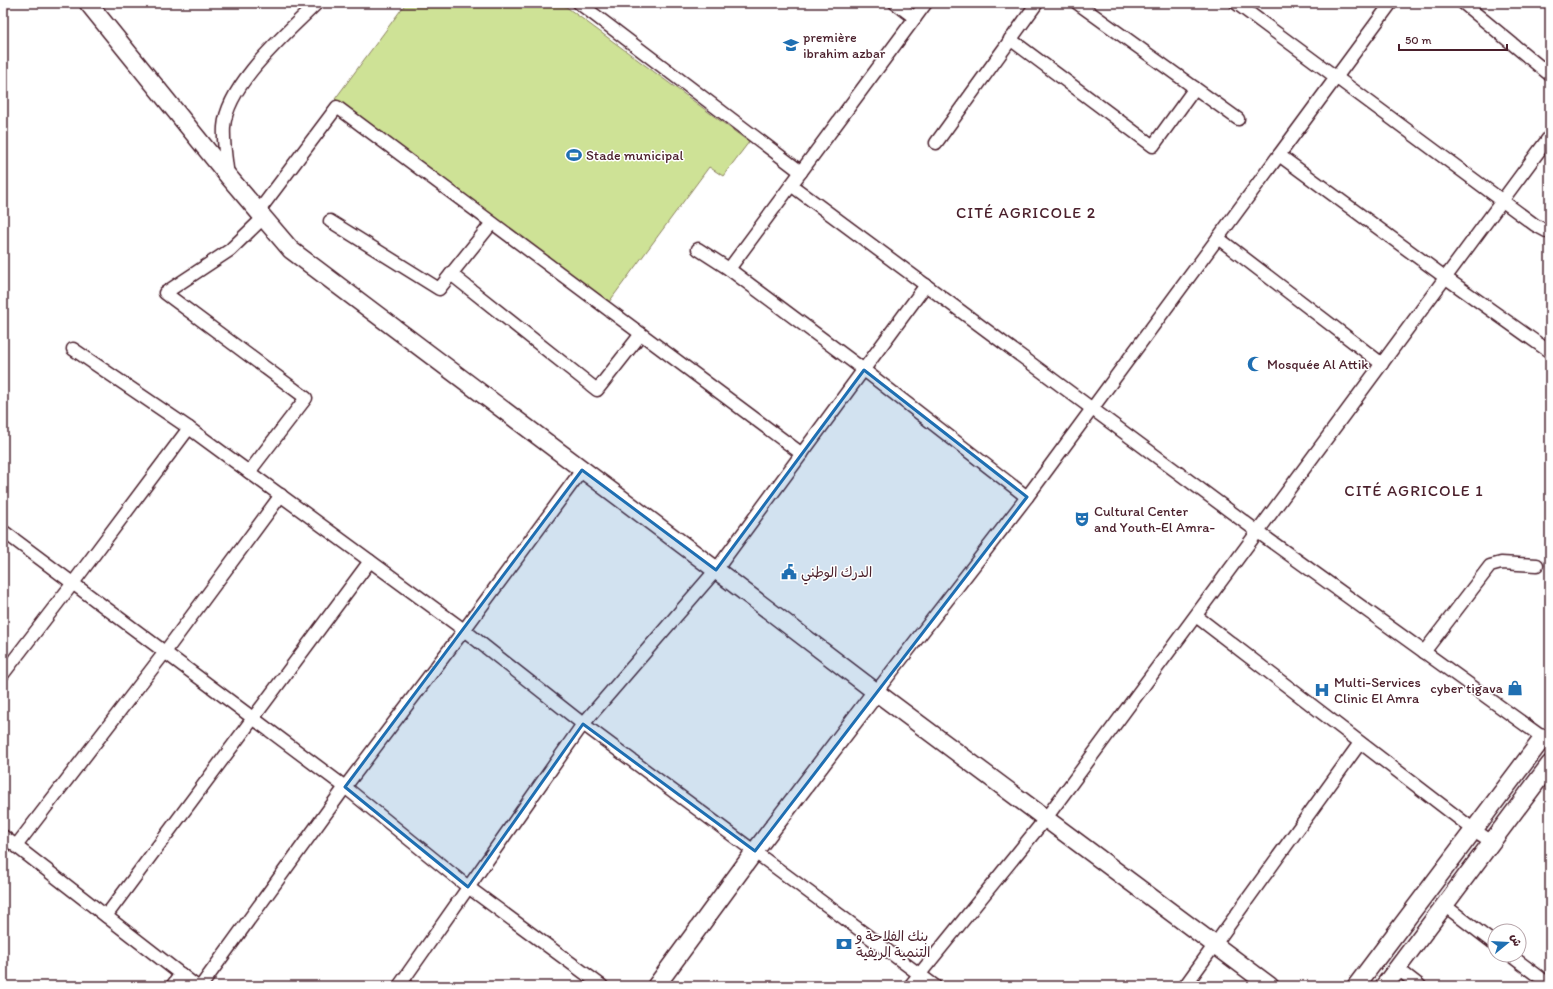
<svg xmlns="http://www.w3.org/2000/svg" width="1553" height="989" font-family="Itim,'Playpen Sans Arabic',sans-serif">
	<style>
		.green { fill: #cee296; stroke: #8c8060 }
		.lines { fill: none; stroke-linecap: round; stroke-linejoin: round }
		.street-casing { stroke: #4a1f2b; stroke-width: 15 }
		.secondary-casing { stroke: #4a1f2b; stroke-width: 20 }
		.street { stroke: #fff; stroke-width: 12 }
		.secondary { stroke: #fff; stroke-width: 17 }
		.marked { fill: #1f6fb2; fill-opacity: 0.2; stroke: #1f6fb2; stroke-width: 3; stroke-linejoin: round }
		.labels { text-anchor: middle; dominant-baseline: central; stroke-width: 3; stroke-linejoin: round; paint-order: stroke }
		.poi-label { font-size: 14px; fill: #4a1f2b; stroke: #fff; text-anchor: start }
		.quarter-label { font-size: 16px; letter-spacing: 1px; fill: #4a1f2b; stroke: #fff }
	</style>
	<rect width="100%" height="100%" fill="#fff"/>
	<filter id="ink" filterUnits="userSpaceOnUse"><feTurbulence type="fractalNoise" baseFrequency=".025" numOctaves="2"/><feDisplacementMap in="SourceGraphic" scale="8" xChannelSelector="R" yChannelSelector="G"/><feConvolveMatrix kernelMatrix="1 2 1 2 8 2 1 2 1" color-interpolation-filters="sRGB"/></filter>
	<g filter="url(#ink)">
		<polygon class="green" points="406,3 561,3 749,142 723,176 709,167 609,302 335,99"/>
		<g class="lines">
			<defs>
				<g id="street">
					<polyline points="579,3 801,172"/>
					<polyline points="895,3 915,18"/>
					<polyline points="1077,3 1238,119"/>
					<polyline points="1236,3 1535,225 1550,233"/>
					<polyline points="1463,3 1550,75"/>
					<polyline points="1010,39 1153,146 1195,88"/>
					<polyline points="936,143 1037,3"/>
					<polyline points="1279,155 1446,278 1550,352"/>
					<path d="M228,176C226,160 223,143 224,127C227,84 287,33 317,3"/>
					<polyline points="791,185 1258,532 1549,742"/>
					<polyline points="258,212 337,107 802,454"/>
					<polyline points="330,221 439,289 492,223"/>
					<polyline points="1218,238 1382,364"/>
					<polyline points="698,249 729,269 864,370 1027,497"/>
					<polyline points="729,269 926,3"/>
					<polyline points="451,274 597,390 641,334"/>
					<polyline points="73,349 189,428 464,630 583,724 935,986"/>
					<polyline points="249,472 306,398 165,293 230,250 263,218"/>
					<polyline points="3,531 345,787 468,887 602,986"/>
					<polyline points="1196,616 1474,830 1492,842"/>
					<polyline points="1424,652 1490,566 1501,563 1537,565"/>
					<polyline points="3,674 73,583 189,428"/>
					<polyline points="876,692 1027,497 1391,3"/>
					<polyline points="3,836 196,986"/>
					<polyline points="16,846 165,652 281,495"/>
					<polyline points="1444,905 1495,944"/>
					<polyline points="106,916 370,561"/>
					<polyline points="1510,955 1550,985"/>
					<polyline points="1398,969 1420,986"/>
					<polyline points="172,986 181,974"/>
					<polyline points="201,986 345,787 464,630 582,470"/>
					<polyline points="399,986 583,724 716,570 926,285"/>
					<polyline points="910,986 1046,818 1550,136"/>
					<polyline points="1185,986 1360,743"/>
				</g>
				<g id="secondary">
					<polyline points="88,3 228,176 291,250 716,570 876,692 1270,986"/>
					<polyline points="656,986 755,851 876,692"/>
					<polyline points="1356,986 1543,738"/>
					<polyline points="1384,986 1550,764"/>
				</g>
			</defs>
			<use href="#street" class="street-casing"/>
			<use href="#secondary" class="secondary-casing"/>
			<use href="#street" class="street"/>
			<use href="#secondary" class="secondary"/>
		</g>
	</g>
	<path class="marked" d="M864,370L1027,497L755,851L583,724L468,887L345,787L582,470L716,570Z"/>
	<defs>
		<symbol id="school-bare" viewBox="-9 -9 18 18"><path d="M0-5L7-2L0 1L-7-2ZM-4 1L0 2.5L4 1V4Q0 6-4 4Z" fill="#1f6fb2" stroke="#fff" stroke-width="2.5" paint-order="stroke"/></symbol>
		<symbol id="stadium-bare" viewBox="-9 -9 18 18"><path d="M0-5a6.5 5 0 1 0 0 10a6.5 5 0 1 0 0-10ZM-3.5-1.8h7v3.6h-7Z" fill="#1f6fb2" stroke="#fff" stroke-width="2.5" paint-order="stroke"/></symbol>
		<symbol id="mosque-bare" viewBox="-9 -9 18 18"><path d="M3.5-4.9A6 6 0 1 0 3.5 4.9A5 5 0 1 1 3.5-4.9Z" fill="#1f6fb2" stroke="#fff" stroke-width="2.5" paint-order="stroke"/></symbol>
		<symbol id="theatre-bare" viewBox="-9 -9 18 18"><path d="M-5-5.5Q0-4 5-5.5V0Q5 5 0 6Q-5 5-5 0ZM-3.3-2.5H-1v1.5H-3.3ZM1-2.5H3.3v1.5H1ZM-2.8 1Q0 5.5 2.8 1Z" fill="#1f6fb2" stroke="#fff" stroke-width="2.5" paint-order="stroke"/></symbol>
		<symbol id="civic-bare" viewBox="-9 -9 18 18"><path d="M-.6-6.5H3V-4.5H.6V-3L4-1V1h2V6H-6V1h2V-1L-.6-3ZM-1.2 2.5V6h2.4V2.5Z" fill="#1f6fb2" stroke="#fff" stroke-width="2.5" paint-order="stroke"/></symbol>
		<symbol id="shop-bare" viewBox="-9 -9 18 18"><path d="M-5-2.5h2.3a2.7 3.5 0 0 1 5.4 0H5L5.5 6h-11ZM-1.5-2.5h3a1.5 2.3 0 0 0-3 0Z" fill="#1f6fb2" stroke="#fff" stroke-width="2.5" paint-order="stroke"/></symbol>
		<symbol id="hospital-bare" viewBox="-9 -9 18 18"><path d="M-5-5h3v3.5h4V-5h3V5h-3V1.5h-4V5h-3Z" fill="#1f6fb2" stroke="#fff" stroke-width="2.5" paint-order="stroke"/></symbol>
		<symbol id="bank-bare" viewBox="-9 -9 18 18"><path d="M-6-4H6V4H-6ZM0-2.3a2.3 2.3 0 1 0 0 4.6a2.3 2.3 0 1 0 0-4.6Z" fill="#1f6fb2" stroke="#fff" stroke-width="2.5" paint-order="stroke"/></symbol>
	</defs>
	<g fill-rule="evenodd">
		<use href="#school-bare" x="780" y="34" width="22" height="22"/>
		<use href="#stadium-bare" x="563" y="144" width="22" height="22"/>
		<use href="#mosque-bare" x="1244" y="353" width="22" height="22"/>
		<use href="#theatre-bare" x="1071" y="508" width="22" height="22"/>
		<use href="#civic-bare" x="778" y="561" width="22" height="22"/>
		<use href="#shop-bare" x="1504" y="677" width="22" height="22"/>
		<use href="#hospital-bare" x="1311" y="679" width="22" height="22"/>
		<use href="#bank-bare" x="833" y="933" width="22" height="22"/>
	</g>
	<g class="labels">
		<g class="poi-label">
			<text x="803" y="37">première<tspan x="803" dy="16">ibrahim azbar</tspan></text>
			<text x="586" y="155">Stade municipal</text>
			<text x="1267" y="364">Mosquée Al Attik</text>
			<text x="1094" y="511">Cultural Center<tspan x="1094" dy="16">and Youth-El Amra-</tspan></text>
			<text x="801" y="572">الدرك الوطني</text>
			<text x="1334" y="682">Multi-Services<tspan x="1334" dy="16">Clinic El Amra</tspan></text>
			<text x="1503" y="688" text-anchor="end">cyber tigava</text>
			<text x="856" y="936">بنك الفلاحة و<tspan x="856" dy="16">التنمية الريفية</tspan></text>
		</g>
		<g class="quarter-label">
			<text x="1026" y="212">CITÉ AGRICOLE 2</text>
			<text x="1414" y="490">CITÉ AGRICOLE 1</text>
		</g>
	</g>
	<rect width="1553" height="989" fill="none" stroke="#fff" stroke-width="16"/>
	<rect x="8" y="8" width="1537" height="973" fill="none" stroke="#4a1f2b" stroke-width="1.5" filter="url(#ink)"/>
	<g transform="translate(1507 943) rotate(72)"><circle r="19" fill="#ffffff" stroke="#b7a5aa"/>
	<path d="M0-3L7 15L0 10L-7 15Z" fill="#1f6fb2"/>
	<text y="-6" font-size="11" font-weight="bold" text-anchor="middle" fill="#4a1f2b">ش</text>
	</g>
	<path d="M1399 44v6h108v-6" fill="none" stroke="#4a1f2b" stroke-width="2"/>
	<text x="1405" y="44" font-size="12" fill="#4a1f2b" stroke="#ffffff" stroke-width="3" paint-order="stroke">50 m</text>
</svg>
